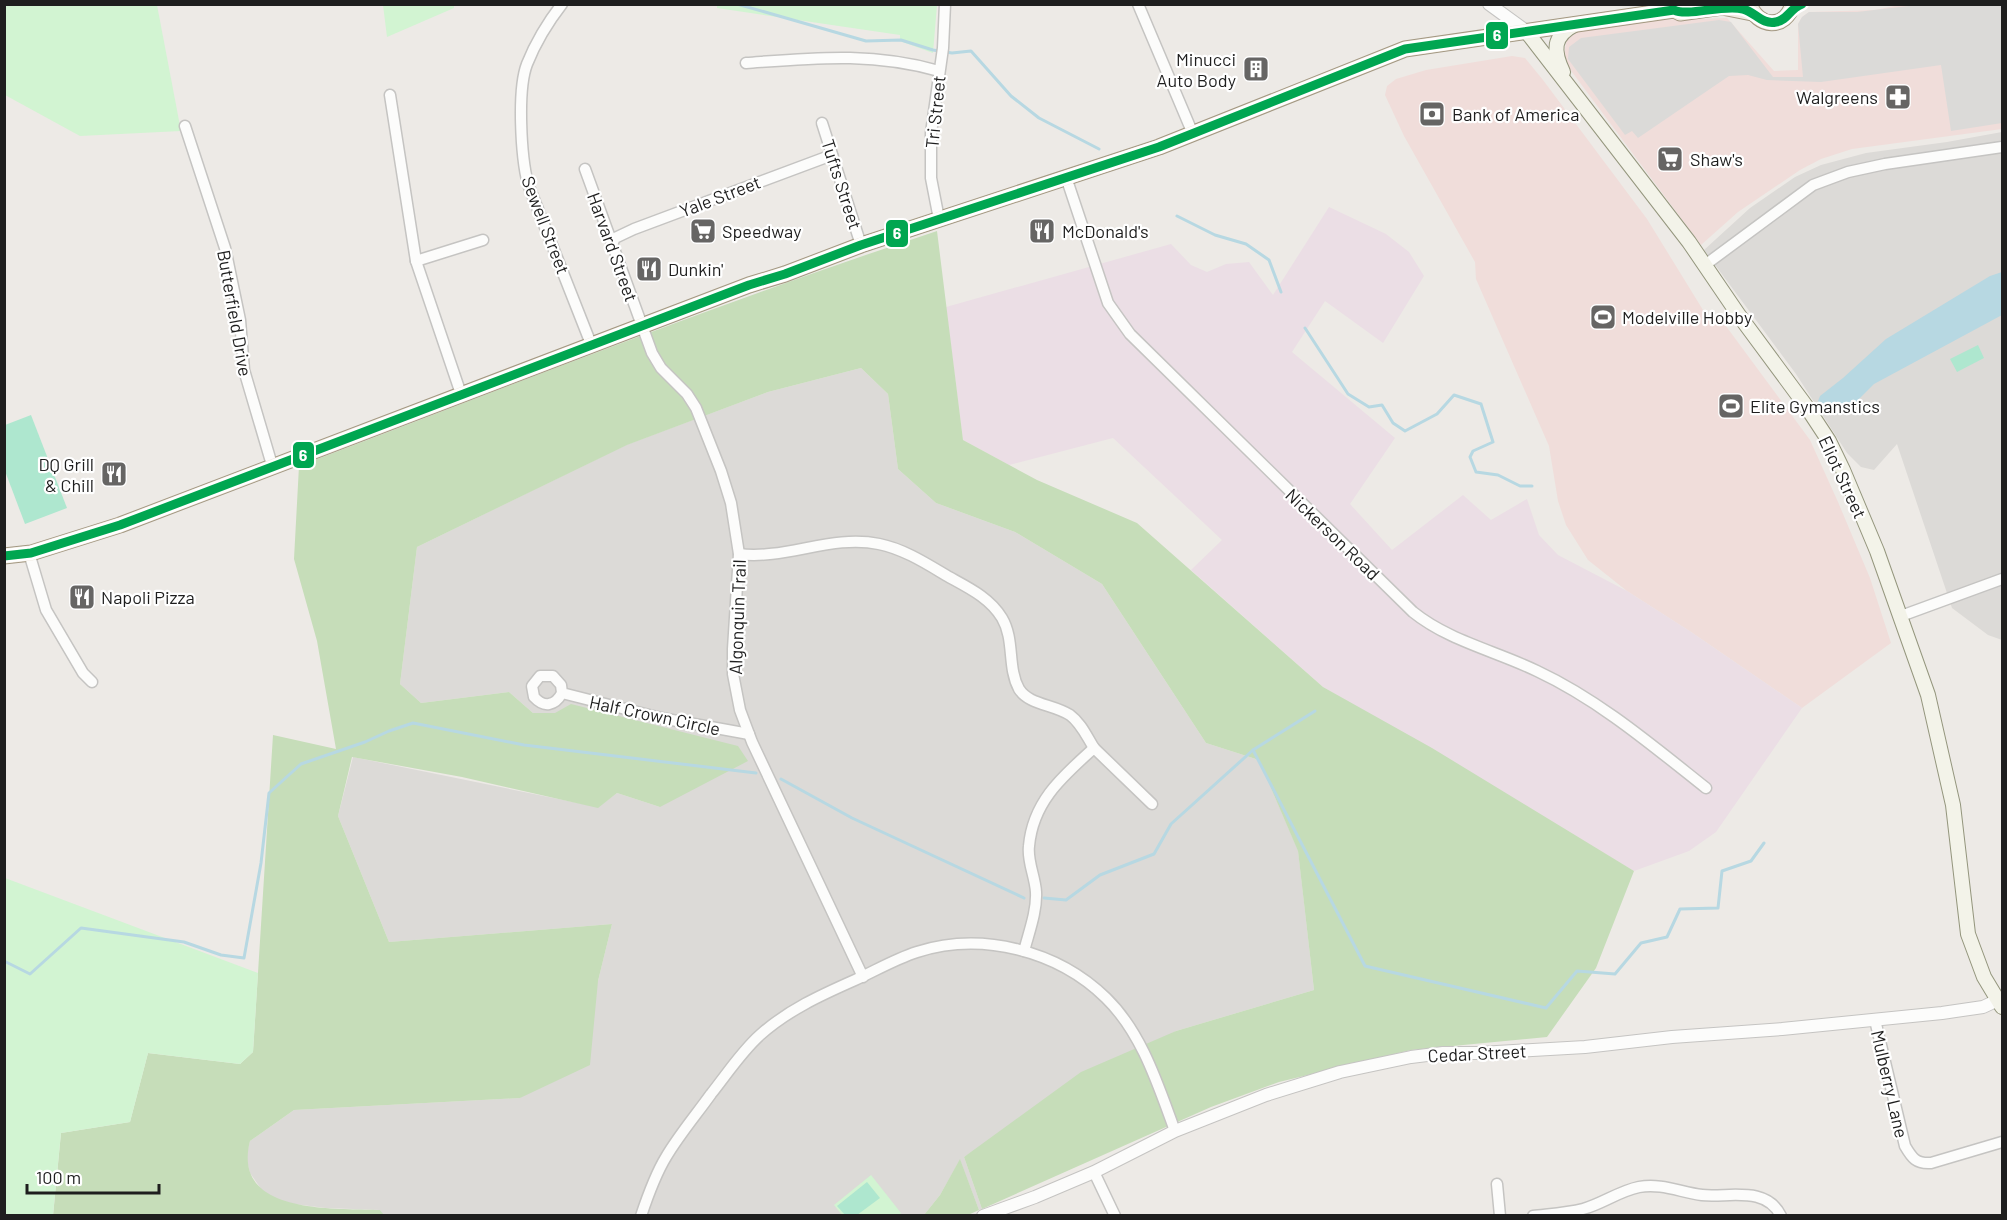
<svg xmlns="http://www.w3.org/2000/svg" width="2007" height="1220" font-family="Barlow,sans-serif">
	<style>
		.residential { fill: #dcdad7 }
		.commercial { fill: #f0ddda }
		.industrial { fill: #ebdee5 }
		.religious { fill: #dbdad8 }
		.forest { fill: #c6ddb9 }
		.park { fill: #d2f4d2 }
		.pitch { fill: #aee7cf }
		.water { fill: #b7d8e2 }
		.lines { fill: none; stroke-linecap: round; stroke-linejoin: round }
		.stream { stroke: #b7d8e2; stroke-width: 3 }
		.minor-casing { stroke: #c5c4c2; stroke-width: 13 }
		.tertiary-casing { stroke: #c5c4c2; stroke-width: 14 }
		.secondary-casing { stroke: #94967d; stroke-width: 16 }
		.primary-casing { stroke: #a39882; stroke-width: 17 }
		.minor { stroke: #fcfcfb; stroke-width: 10 }
		.tertiary { stroke: #fcfcfb; stroke-width: 12 }
		.secondary { stroke: #f3f3e9; stroke-width: 14 }
		.primary { stroke: #f1ece3; stroke-width: 15 }
		.bus-1-casing { stroke: #fff; stroke-width: 14 }
		.bus-1 { stroke: #00a651; stroke-width: 9 }
		.labels { text-anchor: middle; dominant-baseline: central; stroke-width: 4.5; stroke-linejoin: round; paint-order: stroke }
		.poi-label { font-size: 18px; fill: #1e1e1e; stroke: #fff; text-anchor: start }
		.street-label { font-size: 18px; fill: #1e1e1e; stroke: #fff }
		.line-badge { stroke: #fff; stroke-width: 2 }
		.badge-label { font-size: 16px; text-anchor: middle; font-weight: bold; fill: #fff }
	</style>
	<rect width="100%" height="100%" fill="#edeae6"/>
	<g class="residential">
		<polygon points="2002,132 2002,640 1988,635 1952,608 1897,444 1874,470 1861,467 1847,453 1796,374 1704,250 1750,208 1795,177 1821,165 1866,153 1947,142"/>
		<polygon points="861,368 888,394 898,469 936,503 1015,532 1102,584 1206,743 1259,760 1298,850 1314,990 1176,1031 964,1157 982,1209 979,1210 960,1160 940,1195 924,1215 384,1216 380,1210 326,1208 286,1203 264,1193 250,1173 246,1157 250,1141 294,1110 520,1098 598,981 612,924 389,942 338,816 353,757 598,807 617,793 660,807 555,713 533,713 509,692 421,703 400,684 417,547 626,445 768,392"/>
	</g>
	<g class="commercial">
		<polygon points="1904,4 2002,5 2002,129 1852,149 1821,159 1800,170 1738,212 1701,245 1566,64 1564,55 1567,38 1576,31 1626,21 1727,18 1774,71 1798,70 1798,24 1802,17 1809,12 1875,10"/>
		<polygon points="1512,56 1525,58 1543,80 1647,219 1711,323 1720,318 1810,440 1838,502 1870,578 1891,643 1802,708 1691,632 1627,591 1588,560 1566,525 1558,501 1549,446 1476,279 1475,262 1404,136 1385,95 1387,86 1396,79 1426,70"/>
	</g>
	<polygon class="industrial" points="1329,207 1386,234 1409,252 1424,276 1383,343 1325,301 1292,352 1395,438 1350,504 1392,550 1463,495 1491,520 1527,499 1539,535 1558,555 1627,591 1691,632 1802,708 1716,832 1689,851 1634,871 1323,687 1191,570 1222,540 1113,438 1009,465 963,440 946,307 1171,244 1191,265 1207,272 1226,264 1249,262 1273,295"/>
	<polygon class="religious" points="1917,5 2002,5 2002,123 1951,131 1941,65 1821,82 1767,80 1748,75 1729,76 1638,138 1632,131 1625,135 1568,59 1569,47 1581,38 1719,20 1731,22 1773,77 1803,77 1798,24 1802,17 1809,12 1857,12"/>
	<g class="forest">
		<path d="M937,231L963,440L1037,480L1137,523L1323,687L1432,748L1634,871L1596,968L1547,1037L1411,1050L1279,1082L1211,1107L982,1209L964,1157L1081,1072L1176,1031L1314,990L1298,851L1259,760L1206,743L1102,584L1015,532L936,503L898,469L888,394L861,368L768,392L627,445L417,547L400,684L421,703L509,692L533,713H555L571,704L738,746L748,761L660,807L617,793L598,808L462,777L352,757L338,816L389,942L612,924L598,981L590,1065L520,1098L294,1110L250,1141C231,1215 334,1208 380,1210L384,1215L53,1216L61,1133L130,1122L148,1053L240,1064L253,1052L273,735L336,749L317,641L294,559L299,466C511,385 722,302 937,231Z"/>
		<polygon points="960,1159 979,1210 968,1215 924,1215 940,1195"/>
	</g>
	<g class="park">
		<polygon points="4,5 157,5 181,131 80,136 5,95"/>
		<polygon points="454,5 454,8 387,37 383,5"/>
		<polygon points="717,5 937,5 933,53 900,41 900,35 717,8"/>
		<polygon points="5,878 258,973 253,1052 240,1064 148,1053 130,1122 61,1133 53,1215 5,1215"/>
		<polygon points="871,1175 901,1213 898,1216 842,1215 834,1205"/>
	</g>
	<g class="pitch">
		<polygon points="1978,345 1984,358 1957,372 1950,359"/>
		<polygon points="31,415 67,508 25,524 5,471 5,425"/>
		<polygon points="867,1182 880,1198 857,1215 845,1215 837,1206"/>
	</g>
	<polygon class="water" points="2002,272 2002,315 1874,384 1855,403 1839,414 1829,414 1823,409 1818,401 1820,396 1843,378 1886,339 1990,276"/>
	<g class="lines">
		<g class="stream">
			<polyline points="737,4 866,41 901,40 933,50 952,53 971,51 1011,96 1039,118 1099,149"/>
			<polyline points="1177,216 1215,235 1246,244 1269,260 1281,292"/>
			<polyline points="1305,328 1348,394 1369,407 1382,405 1393,423 1405,431 1437,414 1454,395 1481,404 1493,442 1473,451 1470,457 1476,472 1498,475 1520,486 1532,486"/>
			<polyline points="1253,750 1365,966 1546,1008 1577,971 1615,974 1641,943 1667,937 1680,909 1718,908 1722,871 1751,861 1764,843"/>
			<polyline points="781,779 852,818 1024,898"/>
			<polyline points="1044,898 1066,900 1100,875 1154,854 1171,824 1253,750 1315,711"/>
			<polyline points="4,961 30,974 81,928 184,942 221,955 244,958 261,863 269,793 301,764 365,742 389,731 413,723 524,745 756,773"/>
		</g>
		<defs>
			<g id="minor">
				<path d="M562,4C548,22 535,44 527,64C517,90 521,157 528,184L591,344"/>
				<polyline points="1138,4 1193,134"/>
				<path d="M746,63C816,58 871,52 939,71"/>
				<polyline points="390,95 416,261 461,394"/>
				<polyline points="822,123 861,245"/>
				<polyline points="185,126 225,248 240,320 244,370 272,465"/>
				<polyline points="585,169 652,353 661,368 687,394 696,408 721,471 731,503 739,554 733,649 733,674 740,710 752,742 863,977"/>
				<path d="M1066,177L1108,303L1130,334L1413,612C1449,641 1496,651 1537,671C1599,700 1653,746 1706,788"/>
				<polyline points="939,219 931,178 931,133 943,48 945,4"/>
				<polyline points="612,244 615,238 634,229 832,155"/>
				<polyline points="416,261 483,240"/>
				<polyline points="1705,265 1813,185 1848,172 1885,164 2002,147"/>
				<polyline points="29,553 46,610 83,673 92,682"/>
				<path d="M739,554C786,560 832,534 879,544C904,549 927,564 949,577C969,588 990,598 1002,618C1015,640 1007,667 1019,689C1029,705 1053,704 1070,715C1081,723 1087,737 1094,748"/>
				<polyline points="1901,616 2002,579"/>
				<path d="M562,693C555,706 544,708 534,697L532,686L540,676H553L561,685L562,693L661,718L749,734"/>
				<path d="M1024,951C1029,932 1037,911 1036,892C1035,876 1027,861 1029,846C1033,801 1063,776 1094,748L1152,804"/>
				<path d="M1875,1020L1905,1146C1912,1158 1916,1164 1931,1163L2002,1142"/>
				<polyline points="1094,1172 1115,1216"/>
				<polyline points="1497,1184 1500,1216"/>
				<path d="M641,1216C648,1195 655,1175 666,1157C679,1135 696,1115 711,1094C727,1074 741,1052 760,1035C788,1010 821,995 855,980C875,971 895,959 917,952C982,931 1058,951 1106,998C1142,1033 1158,1085 1175,1131"/>
				<path d="M1533,1216C1550,1214 1567,1213 1583,1209C1602,1204 1619,1191 1639,1187C1661,1183 1680,1192 1702,1195C1727,1198 1766,1185 1781,1216"/>
			</g>
			<g id="tertiary">
				<polyline points="1489,4 1526,31"/>
				<polyline points="983,1216 1035,1197 1094,1172 1175,1131 1266,1095 1340,1072 1411,1057 1443,1053 1480,1053 1585,1047 1672,1037 1782,1029 1942,1013 1983,1007 1998,1000"/>
			</g>
			<g id="secondary">
				<polyline points="1526,31 1689,242 1738,314 1806,406 1829,441 1843,470 1877,551 1928,695 1953,805 1968,934 1984,977 2002,1007"/>
				<path d="M1563,72C1553,51 1552,36 1576,24"/>
			</g>
			<g id="primary">
				<path d="M1749,4C1758,28 1785,30 1793,4"/>
				<polyline points="4,556 31,553 120,525 749,285 785,274 861,245 1159,147 1405,49 1674,10 1680,13 1722,7 1752,13"/>
			</g>
		</defs>
		<use href="#minor" class="minor-casing"/>
		<use href="#tertiary" class="tertiary-casing"/>
		<use href="#secondary" class="secondary-casing"/>
		<use href="#primary" class="primary-casing"/>
		<use href="#minor" class="minor"/>
		<use href="#tertiary" class="tertiary"/>
		<use href="#secondary" class="secondary"/>
		<use href="#primary" class="primary"/>
		<defs>
			<path id="bus-1" d="M4,556L31,553L120,525L749,285L785,274L861,245L1159,147L1405,49L1674,10C1688,17 1722,4 1743,9C1755,12 1762,25 1776,22C1788,20 1789,9 1802,4"/>
		</defs>
		<use href="#bus-1" class="bus-1-casing"/>
		<use href="#bus-1" class="bus-1"/>
	</g>
	<defs>
		<symbol id="building-square" viewBox="-11 -11 22 22"><rect x="-9" y="-9" width="18" height="18" rx="4" fill="#666564" stroke="#fff"/><path d="M-4-6H4V6H1V3H-1V6H-4ZM-2.5-4.3h1.7v1.8h-1.7ZM.8-4.3h1.7v1.8H.8ZM-2.5-1h1.7V.8h-1.7ZM.8-1h1.7V.8H.8Z" fill="#fff"/></symbol>
		<symbol id="pharmacy-square" viewBox="-11 -11 22 22"><rect x="-9" y="-9" width="18" height="18" rx="4" fill="#666564" stroke="#fff"/><path d="M-2-6h4v4h4v4h-4v4h-4v-4h-4v-4h4Z" fill="#fff"/></symbol>
		<symbol id="bank-square" viewBox="-11 -11 22 22"><rect x="-9" y="-9" width="18" height="18" rx="4" fill="#666564" stroke="#fff"/><path d="M-6-4H6V4H-6ZM0-2.3a2.3 2.3 0 1 0 0 4.6a2.3 2.3 0 1 0 0-4.6Z" fill="#fff"/></symbol>
		<symbol id="supermarket-square" viewBox="-11 -11 22 22"><rect x="-9" y="-9" width="18" height="18" rx="4" fill="#666564" stroke="#fff"/><path d="M-6-5.5h2.5l.6 2H6L4.5 2H-2.5L-4.4-4H-6ZM-1.5 3.2a1.3 1.3 0 1 0 .1 0ZM3 3.2a1.3 1.3 0 1 0 .1 0Z" fill="#fff"/></symbol>
		<symbol id="restaurant-square" viewBox="-11 -11 22 22"><rect x="-9" y="-9" width="18" height="18" rx="4" fill="#666564" stroke="#fff"/><path d="M-5-6h1v4h1v-4h1v4h1v-4h1v5L-1.5 .5V6h-2V.5L-5-1ZM5-6V6H3V1.5H1.5Q1.5-4 5-6Z" fill="#fff"/></symbol>
		<symbol id="stadium-square" viewBox="-11 -11 22 22"><rect x="-9" y="-9" width="18" height="18" rx="4" fill="#666564" stroke="#fff"/><path d="M0-5a6.5 5 0 1 0 0 10a6.5 5 0 1 0 0-10ZM-3.5-1.8h7v3.6h-7Z" fill="#fff"/></symbol>
	</defs>
	<g fill-rule="evenodd">
		<use href="#building-square" x="1241" y="54" width="30" height="30"/>
		<use href="#pharmacy-square" x="1883" y="82" width="30" height="30"/>
		<use href="#bank-square" x="1417" y="99" width="30" height="30"/>
		<use href="#supermarket-square" x="1655" y="144" width="30" height="30"/>
		<use href="#supermarket-square" x="688" y="216" width="30" height="30"/>
		<use href="#restaurant-square" x="1027" y="216" width="30" height="30"/>
		<use href="#restaurant-square" x="634" y="254" width="30" height="30"/>
		<use href="#stadium-square" x="1588" y="302" width="30" height="30"/>
		<use href="#stadium-square" x="1716" y="391" width="30" height="30"/>
		<use href="#restaurant-square" x="99" y="459" width="30" height="30"/>
		<use href="#restaurant-square" x="67" y="582" width="30" height="30"/>
	</g>
	<g class="labels">
		<g class="poi-label">
			<text x="1236" y="59" text-anchor="end">Minucci<tspan x="1236" dy="21">Auto Body</tspan></text>
			<text x="1878" y="97" text-anchor="end">Walgreens</text>
			<text x="1452" y="114">Bank of America</text>
			<text x="1690" y="159">Shaw's</text>
			<text x="722" y="231">Speedway</text>
			<text x="1062" y="231">McDonald's</text>
			<text x="668" y="269">Dunkin'</text>
			<text x="1622" y="317">Modelville Hobby</text>
			<text x="1750" y="406">Elite Gymanstics</text>
			<text x="94" y="464" text-anchor="end">DQ Grill<tspan x="94" dy="21">&amp; Chill</tspan></text>
			<text x="101" y="597">Napoli Pizza</text>
		</g>
		<g class="street-label">
			<text transform="translate(935 112) rotate(-84)">Tri Street</text>
			<text transform="translate(842 184) rotate(72)">Tufts Street</text>
			<text transform="translate(720 196) rotate(-21)">Yale Street</text>
			<text transform="translate(546 225) rotate(69)">Sewell Street</text>
			<text transform="translate(613 247) rotate(70)">Harvard Street</text>
			<text transform="translate(235 313) rotate(80)">Butterfield Drive</text>
			<text transform="translate(1843 477) rotate(65)">Eliot Street</text>
			<text transform="translate(1333 534) rotate(44)">Nickerson Road</text>
			<text transform="translate(737 617) rotate(-88)">Algonquin Trail</text>
			<text transform="translate(655 715) rotate(12)">Half Crown Circle</text>
			<text transform="translate(1477 1053) rotate(-3)">Cedar Street</text>
			<text transform="translate(1890 1084) rotate(77)">Mulberry Lane</text>
		</g>
	</g>
	<g class="line-badge">
		<rect x="1485" y="21" width="24" height="29" rx="6" fill="#00a651"/>
		<rect x="885" y="219" width="24" height="29" rx="6" fill="#00a651"/>
		<rect x="292" y="441" width="23" height="28" rx="6" fill="#00a651"/>
	</g>
	<g class="badge-label">
		<text x="1497" y="41">6</text>
		<text x="897" y="239">6</text>
		<text x="303" y="461">6</text>
	</g>
	<rect width="2007" height="1220" fill="none" stroke="#1e1e1e" stroke-width="12"/>
	<path d="M27 1184v9h132v-9" fill="none" stroke="#1e1e1e" stroke-width="3"/>
	<text x="36" y="1184" font-size="18" fill="#1e1e1e" stroke="#ffffff" stroke-width="4.5" paint-order="stroke">100 m</text>
</svg>
